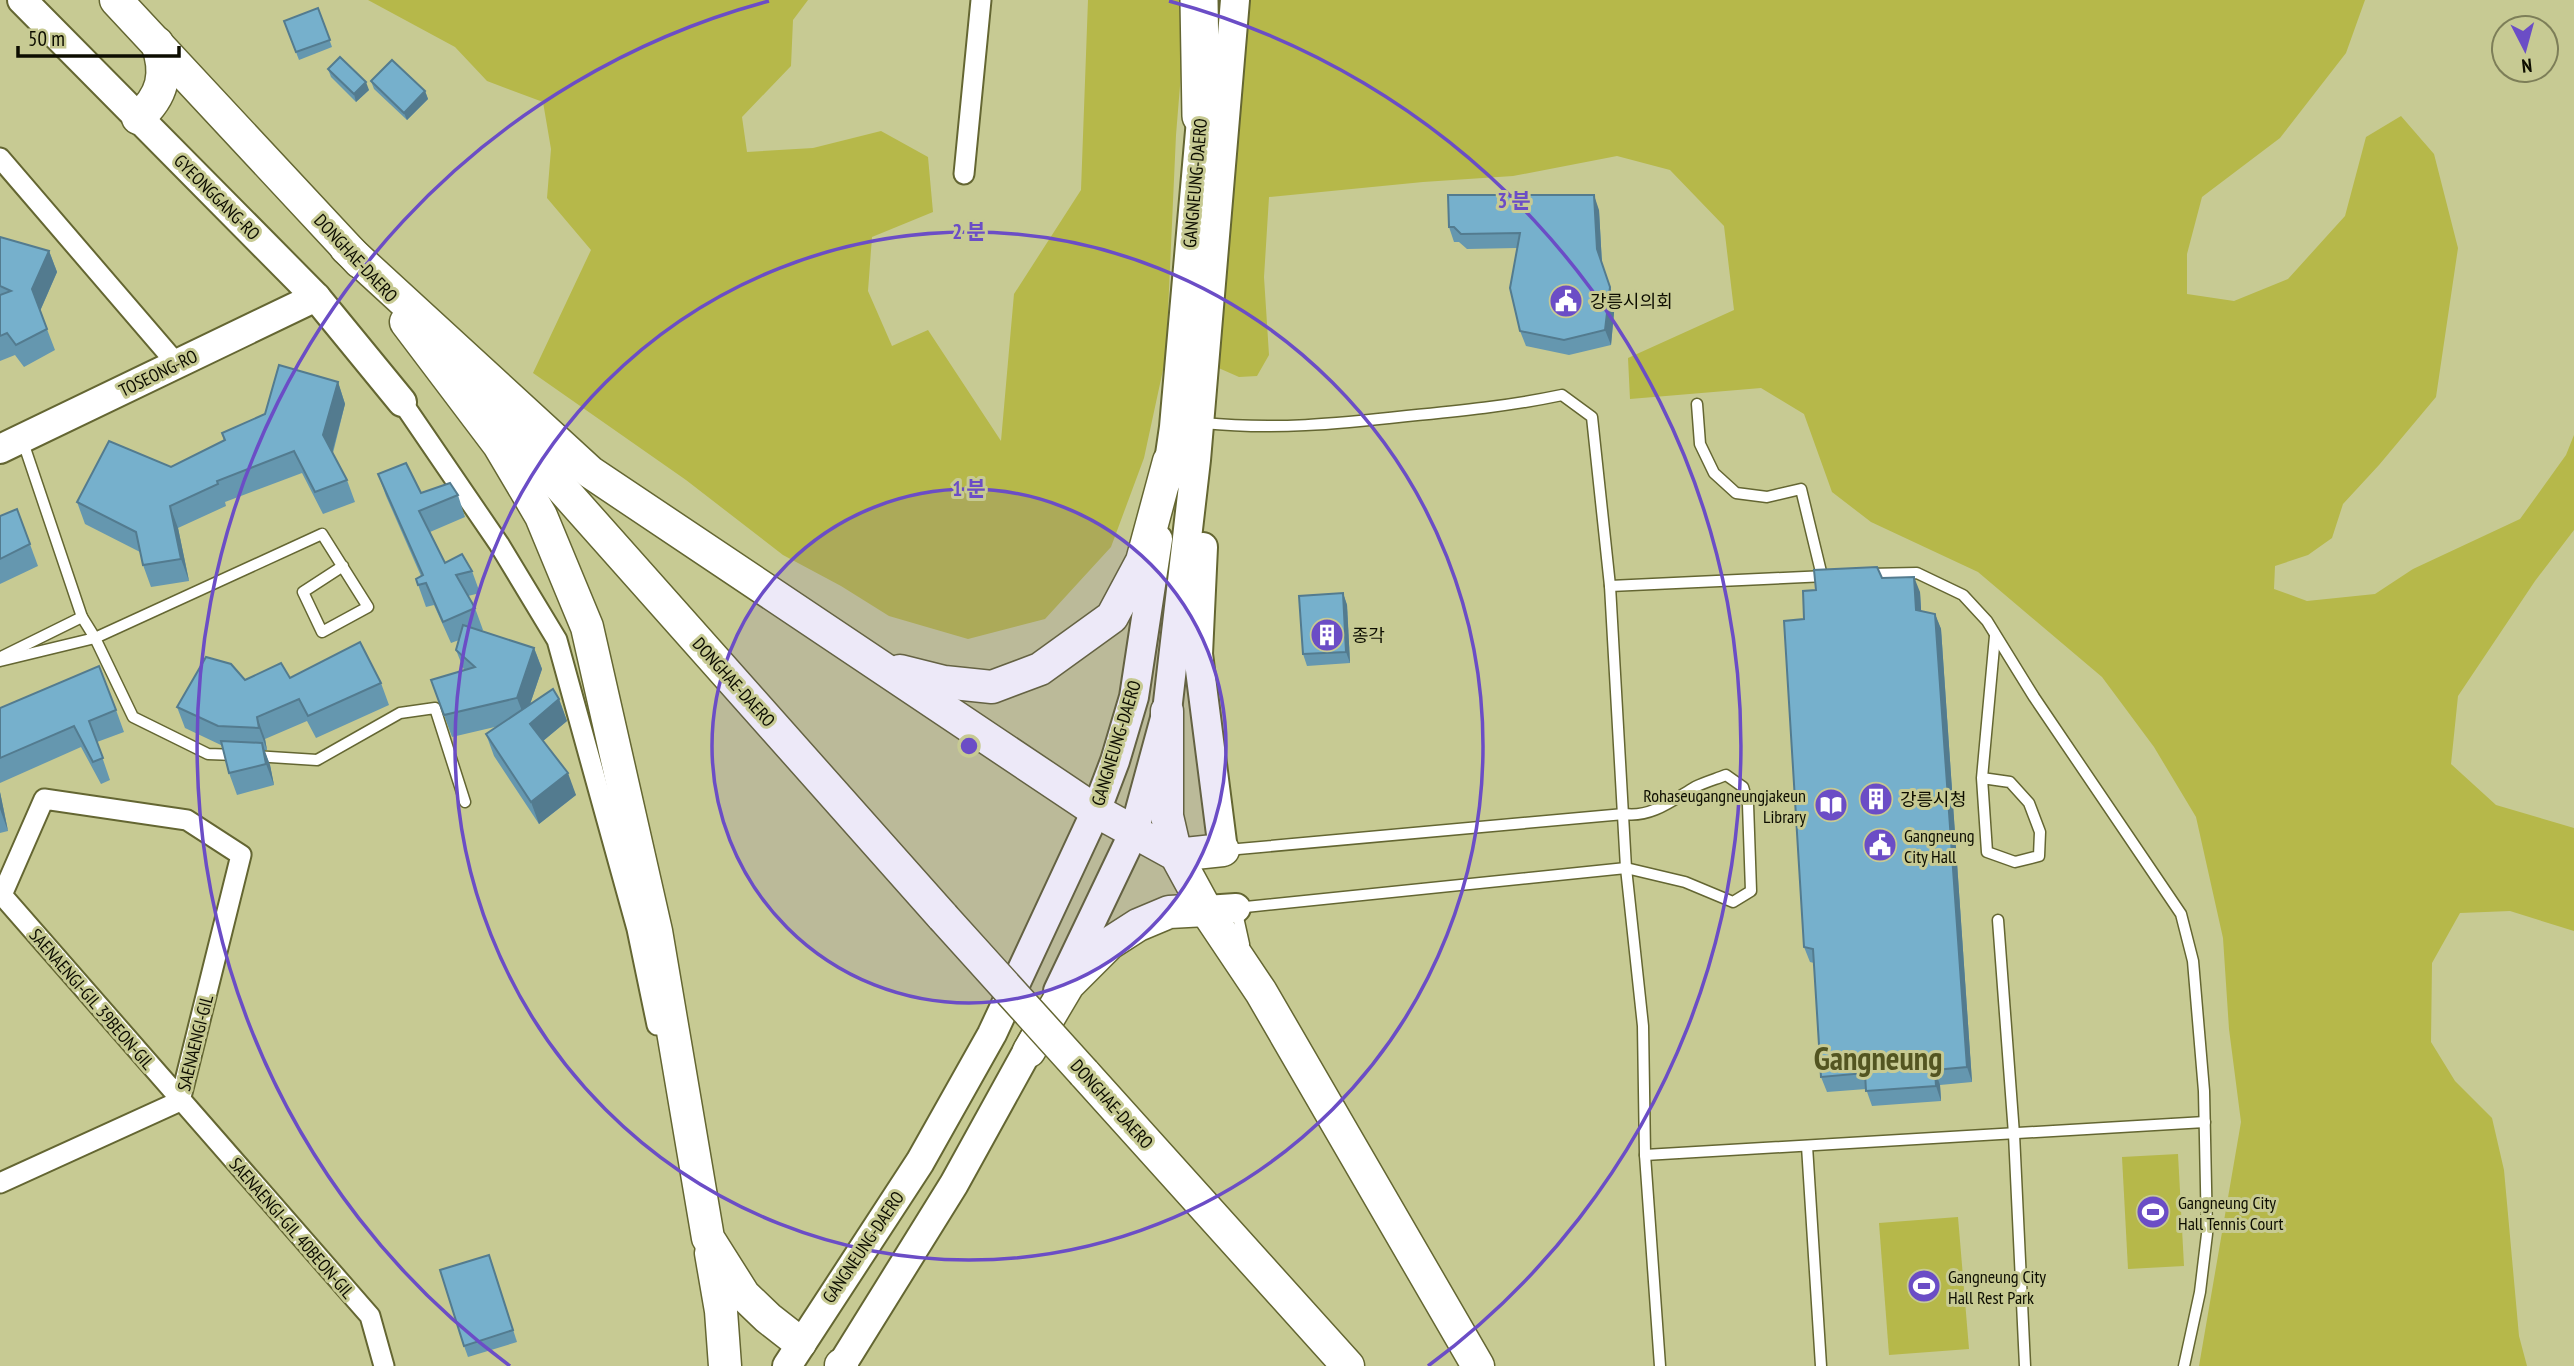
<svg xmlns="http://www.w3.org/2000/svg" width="2574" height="1366" font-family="'PT Sans Narrow','Noto Sans KR',sans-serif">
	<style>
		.green { fill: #b6b84a }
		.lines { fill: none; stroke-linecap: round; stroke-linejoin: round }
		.lane-casing { stroke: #646632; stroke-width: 13 }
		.street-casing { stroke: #646632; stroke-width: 23 }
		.secondary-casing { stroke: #646632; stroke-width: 32 }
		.primary-casing { stroke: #646632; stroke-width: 35 }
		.highway-casing { stroke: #646632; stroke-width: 40 }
		.lane { stroke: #fff; stroke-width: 10 }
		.street { stroke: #fff; stroke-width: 19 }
		.secondary { stroke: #fff; stroke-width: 28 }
		.primary { stroke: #fff; stroke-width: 32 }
		.highway { stroke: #fff; stroke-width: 37 }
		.primary-bridge-casing { stroke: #646632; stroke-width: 35; stroke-linecap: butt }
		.primary-bridge { stroke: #fff; stroke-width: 32 }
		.wall { fill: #6597af }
		.shaded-wall { fill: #537b8f }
		.building { fill: #76b0cc; stroke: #537b8f; stroke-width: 2 }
		.ring { fill: none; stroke: #6b4dc6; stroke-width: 3.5 }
		.labels { text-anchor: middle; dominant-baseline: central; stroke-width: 6; stroke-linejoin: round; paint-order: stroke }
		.street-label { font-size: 18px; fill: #0d0d00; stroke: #c7ca93 }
		.poi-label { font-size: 18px; fill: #0d0d00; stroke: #c7ca93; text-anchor: start }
		.town-label { font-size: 32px; font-weight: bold; fill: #535521; stroke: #c7ca93 }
		.centre { fill: #6b4dc6; stroke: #c7ca93; stroke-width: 3.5 }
		.ring-label { font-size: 21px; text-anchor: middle; font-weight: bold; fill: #6b4dc6; stroke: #c7ca93; stroke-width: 6; stroke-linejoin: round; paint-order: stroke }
	</style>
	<rect width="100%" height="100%" fill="#c7ca93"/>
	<g class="green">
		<polygon points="368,0 808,0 793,20 791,66 742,117 747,152 813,148 881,131 928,157 933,212 872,237 868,291 892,346 928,330 1001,441 1014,294 1081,190 1088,0 1187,0 1176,135 1166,356 1144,458 1111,547 1045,619 968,639 889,616 841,586 783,555 686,480 533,373 591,250 547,198 551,149 543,102 487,81 455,47"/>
		<polygon points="1237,0 2365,0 2346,53 2280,138 2202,197 2187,254 2187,294 2234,301 2288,279 2345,216 2366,137 2401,116 2434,154 2458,248 2436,397 2379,465 2343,504 2332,538 2308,555 2275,566 2274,589 2307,601 2375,594 2413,569 2520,519 2566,455 2574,435 2574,530 2535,581 2458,696 2451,764 2496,805 2574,828 2574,931 2510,911 2460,913 2432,963 2431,1042 2455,1081 2492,1118 2504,1170 2519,1336 2527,1366 2199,1366 2241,1122 2229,1029 2223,938 2196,817 2154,747 2102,677 1978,572 1871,522 1832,492 1804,414 1761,388 1630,399 1628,358 1734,310 1724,226 1670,170 1617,156 1513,176 1423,182 1269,197 1264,277 1269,355 1257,376 1239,377 1205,362"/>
		<polygon points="2178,1154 2184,1266 2128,1269 2122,1157"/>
		<polygon points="1958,1217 1969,1349 1889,1355 1879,1223"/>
	</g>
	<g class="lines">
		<defs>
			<g id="lane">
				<polyline points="1697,404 1700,444 1714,473 1736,493 1767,497 1801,489 1822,576"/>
				<path d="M1203,423C1275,430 1336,424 1407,416C1459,411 1510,406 1562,395L1592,417L1610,586L1626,868L1643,1026L1645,1155L1660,1366"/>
				<polyline points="1869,574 1917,573 1963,595 1987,621 2034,697 2181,914 2193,961 2204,1091 2207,1234 2200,1292 2184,1366"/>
				<polyline points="1610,586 1826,576"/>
				<polyline points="82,617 95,638 322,534 368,607 322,632 303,592 343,566"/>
				<polyline points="3,656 82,617 23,442"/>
				<polyline points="0,661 95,638 133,717 208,754 236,755"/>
				<polyline points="254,756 317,760 400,713 435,708 465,802"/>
				<polyline points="1982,778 2010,782 2029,803 2040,832 2039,856 2015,862 1987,852 1982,778 1995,636"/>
				<path d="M1227,850L1624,814C1651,818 1673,800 1695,787C1705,782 1716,779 1726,775L1743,787L1748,804L1751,891L1733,902L1685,882L1626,868L1236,908L1244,944"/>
				<polyline points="1998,920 2014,1134 2025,1366"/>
				<polyline points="1807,1146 1821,1366"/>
				<polyline points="1645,1155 2205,1122"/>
			</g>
			<g id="street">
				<polyline points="0,158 177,364"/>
				<polyline points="964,174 981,0"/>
				<polyline points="402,402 499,544 557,640 637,929 657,1025"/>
				<polyline points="0,1183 180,1101 241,855 187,820 44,799 2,895 370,1316 384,1366"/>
			</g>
			<g id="secondary">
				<polyline points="22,0 316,297 402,402"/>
				<polyline points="0,449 316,297"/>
				<polyline points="1166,482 1174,427 1203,97"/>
				<polyline points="1203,547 1198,654 1223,850"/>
				<polyline points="1206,910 1236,908"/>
				<polyline points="1058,991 1134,832 1167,711 1196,460 1235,0"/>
				<polyline points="787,1366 920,1162 992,1034 1096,811 1115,761 1134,697 1158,539"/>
				<polyline points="841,1366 954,1184 1039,1030"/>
			</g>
			<g id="primary">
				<polyline points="116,0 360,262"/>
				<path d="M138,118C163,96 168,74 157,43"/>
				<polyline points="346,248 590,472 1096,811 1176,855 1206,910 1261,992 1478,1366"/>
				<polyline points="406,322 499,445 541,516 587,627 656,931 708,1238 744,1295 768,1318 800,1343"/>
				<polyline points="479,395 943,917"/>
				<polyline points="900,671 944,682 992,687 1040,669 1112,617 1142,561 1169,461"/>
				<polyline points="1167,711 1167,816 1176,855 1223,850"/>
				<polyline points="1029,1051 1068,985 1110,943 1138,925 1169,912 1206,910"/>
				<polyline points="1084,1073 1348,1366"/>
				<polyline points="711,1253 721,1311 725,1366"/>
				<polyline points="841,1365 842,1366"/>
			</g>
			<polyline id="highway" points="1199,0 1201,116"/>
		</defs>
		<use href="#lane" class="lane-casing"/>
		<use href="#street" class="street-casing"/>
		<use href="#secondary" class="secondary-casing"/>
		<use href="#primary" class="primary-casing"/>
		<use href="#highway" class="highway-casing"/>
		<use href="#lane" class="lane"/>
		<use href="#street" class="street"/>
		<use href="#secondary" class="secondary"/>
		<use href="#primary" class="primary"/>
		<use href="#highway" class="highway"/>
		<defs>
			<polyline id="primary-bridge" points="943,917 1084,1073"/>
		</defs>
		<use href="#primary-bridge" class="primary-bridge-casing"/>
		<use href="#primary-bridge" class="primary-bridge"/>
	</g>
	<g class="wall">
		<polygon points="318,8 332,47 299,60 284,21"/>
		<polygon points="328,69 369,90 356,102 331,77"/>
		<polygon points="371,81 425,91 428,99 407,120 374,89"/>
		<polygon points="1599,210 1602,264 1615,302 1611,345 1569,355 1526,346 1520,331 1517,248 1467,249 1459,242 1454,242 1449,227"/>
		<polygon points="0,237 49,251 57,272 40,311 55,350 24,367 15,355 0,361"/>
		<polygon points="338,382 345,404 333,453 347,480 355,502 323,514 302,473 225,502 226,506 178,528 189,581 151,587 143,565 140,552 85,524 77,502 171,467 224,441 222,433"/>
		<polygon points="378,474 421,493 458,495 465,517 430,532 445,563 472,571 480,593 468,596 475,608 483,630 481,631 534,648 542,669 530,704 559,699 567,721 543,741 576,795 539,824 494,756 486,734 499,726 452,737 431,680 464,670 456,650 459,640 451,643 434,605 426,607 416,579 421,576 386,496"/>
		<polygon points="17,509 38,566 0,584 0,516"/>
		<polygon points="1882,578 1920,592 1921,611 1935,614 1941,629 1972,1082 1940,1085 1941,1101 1872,1106 1866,1089 1827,1092 1821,1077 1814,963 1810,962 1804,947 1804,619 1816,590"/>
		<polygon points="1343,593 1347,605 1350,663 1307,666 1303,654"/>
		<polygon points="290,678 381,683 389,705 316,738 307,721 265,739 267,750 264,750 270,765 274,785 237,795 229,773 223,746 185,728 177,707 245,680"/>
		<polygon points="0,708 116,710 124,732 97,742 110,780 101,784 81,747 0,783"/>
		<polygon points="0,792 8,831 0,833"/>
		<polygon points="489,1255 517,1342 468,1357 464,1346"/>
	</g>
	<g class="shaded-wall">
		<polygon points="366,82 369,90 356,102 354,94"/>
		<polygon points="425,91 428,99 407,120 404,113"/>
		<polygon points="1594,195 1599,210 1602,264 1615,302 1611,345 1605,330 1597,249"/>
		<polygon points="49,251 57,272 40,311 32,289"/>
		<polygon points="338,382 345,404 331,457 323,435"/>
		<polygon points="170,506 178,528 189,581 181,559"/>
		<polygon points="1914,577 1920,592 1922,625 1916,610"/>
		<polygon points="1343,593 1347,605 1350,663 1346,652"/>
		<polygon points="1935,614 1941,629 1972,1082 1967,1067"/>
		<polygon points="534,648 542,669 525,719 517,698"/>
		<polygon points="559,699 567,721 537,746 530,724"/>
		<polygon points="257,717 265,739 267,750 259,728"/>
		<polygon points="262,743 270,765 274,785 266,764"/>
		<polygon points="568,773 576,795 539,824 531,802"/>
		<polygon points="0,792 8,831 0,809"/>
		<polygon points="1935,1070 1940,1085 1941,1101 1936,1086"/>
	</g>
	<g class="building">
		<polygon points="318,8 330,40 296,52 284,21"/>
		<polygon points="340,57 366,82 354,94 328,69"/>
		<polygon points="392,60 425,91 404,113 371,81"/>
		<polygon points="1448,195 1594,195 1597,249 1610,287 1605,330 1564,340 1520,331 1510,288 1520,233 1461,234 1454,227 1449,227"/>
		<polygon points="0,237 49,251 32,289 47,329 16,345 7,333 0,336 0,295 11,291 0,286"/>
		<polygon points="279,365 338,382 323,435 347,480 315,492 294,451 217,481 218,484 170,506 181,559 143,565 136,532 77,502 109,441 171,467 225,440 222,433 265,414"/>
		<polygon points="406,463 421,493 450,483 458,495 419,511 445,563 462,554 472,571 456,575 475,608 443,622 426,583 418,585 416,579 423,575 378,474"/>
		<polygon points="17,509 30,544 0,559 0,516"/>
		<polygon points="1877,567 1882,578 1914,577 1916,610 1935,614 1967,1067 1935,1070 1936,1086 1866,1091 1865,1073 1821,1077 1813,949 1804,947 1784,621 1804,619 1803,591 1816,590 1814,570"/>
		<polygon points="1343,593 1346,652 1303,654 1299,596"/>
		<polygon points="463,625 534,648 517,698 444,715 431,680 475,667 456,650"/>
		<polygon points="360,642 381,683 308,716 299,699 257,717 259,728 218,726 177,707 206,657 231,664 245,680 281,663 290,678"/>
		<polygon points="99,666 116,710 89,721 103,758 93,762 74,726 0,758 0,708"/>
		<polygon points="553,689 559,699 530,724 568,773 531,802 486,734"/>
		<polygon points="221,741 262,743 266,764 229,773"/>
		<polygon points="489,1255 513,1330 464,1346 440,1270"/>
	</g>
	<circle cx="969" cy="746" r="257" fill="#6b4dc6" fill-opacity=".12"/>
	<g class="ring">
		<circle cx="969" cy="746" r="257"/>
		<circle cx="969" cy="746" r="514"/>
		<path d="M510 1366A771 771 0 0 1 769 1M1169 1A771 771 0 0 1 1428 1366"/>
	</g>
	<defs>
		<symbol id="civic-disc" viewBox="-11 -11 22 22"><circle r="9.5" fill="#6b4dc6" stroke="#c7ca93"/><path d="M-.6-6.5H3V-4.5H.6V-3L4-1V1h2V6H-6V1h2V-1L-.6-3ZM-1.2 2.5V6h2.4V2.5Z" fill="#fff"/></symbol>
		<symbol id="building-disc" viewBox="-11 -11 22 22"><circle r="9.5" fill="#6b4dc6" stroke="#c7ca93"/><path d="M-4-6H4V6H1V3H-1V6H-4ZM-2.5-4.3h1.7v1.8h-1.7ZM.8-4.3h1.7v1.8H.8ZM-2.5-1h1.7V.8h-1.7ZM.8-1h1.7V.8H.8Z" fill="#fff"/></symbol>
		<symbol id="library-disc" viewBox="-11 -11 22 22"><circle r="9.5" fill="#6b4dc6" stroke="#c7ca93"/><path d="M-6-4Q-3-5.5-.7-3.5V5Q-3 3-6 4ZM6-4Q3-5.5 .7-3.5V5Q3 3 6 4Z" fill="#fff"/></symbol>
		<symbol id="stadium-disc" viewBox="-11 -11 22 22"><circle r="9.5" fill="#6b4dc6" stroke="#c7ca93"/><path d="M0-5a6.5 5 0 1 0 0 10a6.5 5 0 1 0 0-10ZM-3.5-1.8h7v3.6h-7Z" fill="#fff"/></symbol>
	</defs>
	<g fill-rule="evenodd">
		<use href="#civic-disc" x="1547" y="282" width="38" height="38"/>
		<use href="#building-disc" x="1308" y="616" width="38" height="38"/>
		<use href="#building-disc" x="1857" y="780" width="38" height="38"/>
		<use href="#library-disc" x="1812" y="786" width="38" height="38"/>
		<use href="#civic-disc" x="1861" y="826" width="38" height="38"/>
		<use href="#stadium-disc" x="2134" y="1193" width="38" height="38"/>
		<use href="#stadium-disc" x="1905" y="1267" width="38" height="38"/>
	</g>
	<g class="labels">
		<g class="street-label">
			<text transform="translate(1195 183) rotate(-85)">GANGNEUNG-DAERO</text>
			<text transform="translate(217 197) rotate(45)">GYEONGGANG-RO</text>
			<text transform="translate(356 258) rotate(47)">DONGHAE-DAERO</text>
			<text transform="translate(158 373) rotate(-26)">TOSEONG-RO</text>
			<text transform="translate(734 682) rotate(48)">DONGHAE-DAERO</text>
			<text transform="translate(1116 743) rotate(-73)">GANGNEUNG-DAERO</text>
			<text transform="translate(92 999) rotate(49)">SAENAENGI-GIL 39BEON-GIL</text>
			<text transform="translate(195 1043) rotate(-76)">SAENAENGI-GIL</text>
			<text transform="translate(1112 1104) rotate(48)">DONGHAE-DAERO</text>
			<text transform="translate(292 1228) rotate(49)">SAENAENGI-GIL 40BEON-GIL</text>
			<text transform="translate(863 1247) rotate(-56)">GANGNEUNG-DAERO</text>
		</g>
		<g class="poi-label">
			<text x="1590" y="301">강릉시의회</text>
			<text x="1352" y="635">종각</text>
			<text x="1806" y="795" text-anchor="end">Rohaseugangneungjakeun<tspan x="1806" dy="21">Library</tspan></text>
			<text x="1900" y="799">강릉시청</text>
			<text x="1904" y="835">Gangneung<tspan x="1904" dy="21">City Hall</tspan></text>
			<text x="2178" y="1202">Gangneung City<tspan x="2178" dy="21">Hall Tennis Court</tspan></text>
			<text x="1948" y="1276">Gangneung City<tspan x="1948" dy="21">Hall Rest Park</tspan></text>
		</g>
		<g class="town-label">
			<text x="1878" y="1058">Gangneung</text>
		</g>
	</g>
	<circle cx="969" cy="746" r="10" class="centre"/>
	<g class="ring-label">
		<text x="1514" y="208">3 분</text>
		<text x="969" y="239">2 분</text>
		<text x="969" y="496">1 분</text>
	</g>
	<g transform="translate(2525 49) rotate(174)"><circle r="33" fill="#c7ca93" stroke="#7d7e58" stroke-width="2"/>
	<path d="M0-5L12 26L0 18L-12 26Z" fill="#6b4dc6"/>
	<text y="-10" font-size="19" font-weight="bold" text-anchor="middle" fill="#0d0d00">N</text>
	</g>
	<path d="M18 46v10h161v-10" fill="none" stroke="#0d0d00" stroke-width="3.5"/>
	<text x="28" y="46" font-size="21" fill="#0d0d00" stroke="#c7ca93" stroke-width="5" paint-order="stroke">50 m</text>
</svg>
